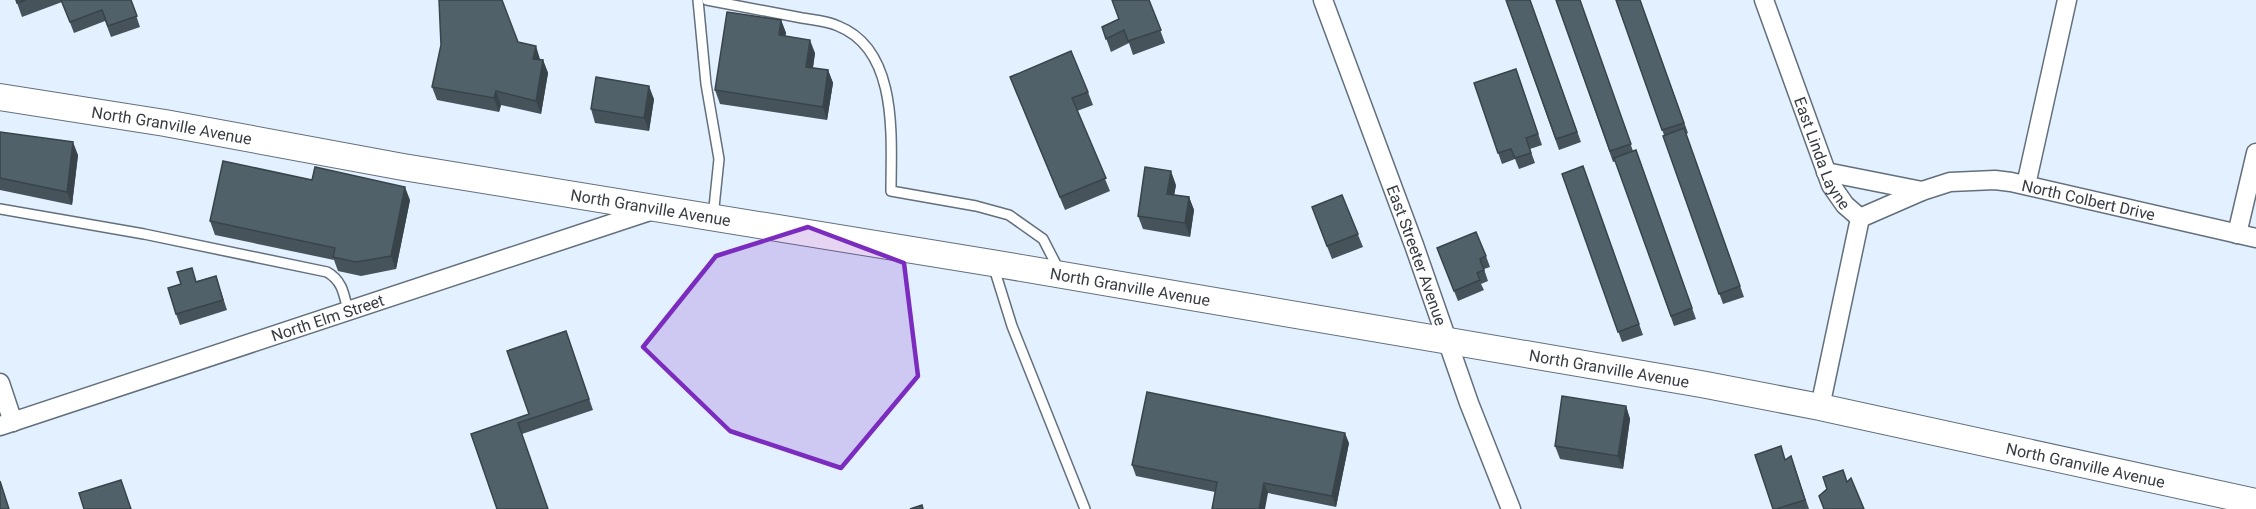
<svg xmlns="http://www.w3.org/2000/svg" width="2256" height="509" font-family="Roboto,sans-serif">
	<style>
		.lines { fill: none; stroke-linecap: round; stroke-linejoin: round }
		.lane-casing { stroke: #636f7c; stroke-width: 12 }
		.street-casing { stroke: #636f7c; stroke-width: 21 }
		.secondary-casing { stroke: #636f7c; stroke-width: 28 }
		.lane { stroke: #fff; stroke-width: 9 }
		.street { stroke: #fff; stroke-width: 18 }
		.secondary { stroke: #fff; stroke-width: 26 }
		.wall { fill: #46535b }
		.shaded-wall { fill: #39444a }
		.building { fill: #51616a; stroke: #39444a; stroke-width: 1.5 }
		.marked { fill: #7b2cbf; fill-opacity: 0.2; stroke: #7b2cbf; stroke-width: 4.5; stroke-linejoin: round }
		.labels { text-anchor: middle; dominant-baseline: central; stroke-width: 6; stroke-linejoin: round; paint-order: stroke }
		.street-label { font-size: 16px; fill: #383d43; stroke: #f9fcff }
	</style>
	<rect width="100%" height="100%" fill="#e2f0ff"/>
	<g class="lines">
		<defs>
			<g id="lane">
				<polyline points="698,0 706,84 719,159 713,217"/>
				<path d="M707,0C739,6 771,12 802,18C814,20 828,21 838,26C899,50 891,138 891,191L976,206L1009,215L1043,239L1059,270"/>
				<path d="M0,209L144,234L327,272C343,281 344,295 348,311"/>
				<polyline points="993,265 1012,326 1085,509"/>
			</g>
			<g id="street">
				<path id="s1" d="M1323,0L1414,245L1469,403L1511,509"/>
				<path id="s2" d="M1764,0L1831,185L1845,205L1860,218L1820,407"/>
				<path id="s3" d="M1826,172L1922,191L1950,182L1995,180L2011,182L2256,238"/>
				<polyline points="2026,185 2067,0"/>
				<polyline points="1860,218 1922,191"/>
				<polyline points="2237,234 2256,153"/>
				<polyline points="0,383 13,422"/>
				<path id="s4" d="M0,426L653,210"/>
			</g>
			<g id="secondary">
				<path id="s5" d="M0,97L165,123L403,167L992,263L1701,384L1820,407L2256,502"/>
			</g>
		</defs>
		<use href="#lane" class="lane-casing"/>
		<use href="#street" class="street-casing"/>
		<use href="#secondary" class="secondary-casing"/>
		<use href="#lane" class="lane"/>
		<use href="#street" class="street"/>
		<use href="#secondary" class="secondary"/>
	</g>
	<g class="wall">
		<polygon points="16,0 131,0 140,27 111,37 105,21 74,33 62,2 22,17"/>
		<polygon points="1149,0 1165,43 1133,55 1129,43 1111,52 1102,27 1119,19"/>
		<polygon points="1506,0 1530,0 1581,142 1559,150"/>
		<polygon points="1556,0 1580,0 1633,151 1636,150 1696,319 1674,326 1616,161 1613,162"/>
		<polygon points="1616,0 1640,0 1688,133 1686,134 1744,297 1723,304 1663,136 1664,135"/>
		<polygon points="781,20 786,33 785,36 815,53 813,68 828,70 833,83 827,120 720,104 715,90"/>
		<polygon points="518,42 540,60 543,60 548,73 541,114 501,105 499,112 437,100 432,87"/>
		<polygon points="1516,69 1542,145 1530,149 1535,163 1519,169 1515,159 1502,164 1474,83"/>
		<polygon points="1010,77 1088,92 1093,105 1077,111 1110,191 1065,210"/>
		<polygon points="654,99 649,131 595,123 591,109"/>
		<polygon points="0,132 78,155 72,205 0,190"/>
		<polygon points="1583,166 1643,335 1622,342 1562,174"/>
		<polygon points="312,180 410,200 396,269 361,276 338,271 334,260 215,235 210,221"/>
		<polygon points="1176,185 1174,195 1189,197 1194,210 1190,237 1143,229 1138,216"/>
		<polygon points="1342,195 1363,247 1332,259 1317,221"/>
		<polygon points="1437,248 1486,256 1490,267 1484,269 1488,281 1481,284 1484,290 1458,301"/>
		<polygon points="216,276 227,310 180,325 176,314 197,281"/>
		<polygon points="566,331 593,410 522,434 471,434 529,414"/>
		<polygon points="1626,406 1630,419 1623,469 1560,459 1555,446"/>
		<polygon points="1349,443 1336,507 1268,493 1215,492 1136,476 1132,465"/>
		<polygon points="1791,456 1809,509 1773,509 1786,459"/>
	</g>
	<g class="shaded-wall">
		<polygon points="781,20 786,33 783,48 779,35"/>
		<polygon points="810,40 815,53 811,80 806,67"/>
		<polygon points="536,46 540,59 538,72 533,59"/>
		<polygon points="543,60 548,73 541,114 536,101"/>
		<polygon points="828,70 833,83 827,120 823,107"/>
		<polygon points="649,86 654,99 649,131 644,118"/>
		<polygon points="496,91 501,105 499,112 494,98"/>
		<polygon points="73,142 78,155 72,205 67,192"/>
		<polygon points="1171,171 1176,185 1172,207 1167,194"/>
		<polygon points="405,187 410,200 396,269 391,256"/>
		<polygon points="1189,197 1194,210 1190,237 1185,223"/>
		<polygon points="1626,406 1630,419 1623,469 1618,456"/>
		<polygon points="1345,433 1349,443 1336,507 1332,496"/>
		<polygon points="1264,483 1268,493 1265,509 1259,509"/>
	</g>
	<g class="building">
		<polygon points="16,0 26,0 17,3"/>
		<polygon points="61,0 131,0 137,16 108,26 102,10 70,22"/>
		<polygon points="439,0 502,0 518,42 536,46 533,59 543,60 536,101 496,91 494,98 432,87 441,45"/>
		<polygon points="1112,0 1149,0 1161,30 1128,41 1124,30 1106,39 1102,27 1119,19"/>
		<polygon points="1506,0 1530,0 1577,132 1556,139"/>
		<polygon points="1556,0 1580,0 1631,144 1610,151"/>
		<polygon points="1616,0 1640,0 1684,123 1662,130"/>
		<polygon points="727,12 781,20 779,35 810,40 806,67 828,70 823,107 715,90"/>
		<polygon points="1071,51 1088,92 1072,98 1106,178 1060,197 1010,77"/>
		<polygon points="1516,69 1538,134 1526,138 1531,153 1515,158 1511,149 1498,153 1474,83"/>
		<polygon points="596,77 649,86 644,118 591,109"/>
		<polygon points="1684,128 1740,286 1719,294 1663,136"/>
		<polygon points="0,132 73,142 67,192 0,178"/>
		<polygon points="1636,150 1692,308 1671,316 1614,158"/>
		<polygon points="223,161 312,180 315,167 405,187 391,256 356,262 333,257 335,248 210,221"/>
		<polygon points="1583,166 1639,324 1618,332 1562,174"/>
		<polygon points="1145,167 1171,171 1167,194 1189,197 1185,223 1138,216"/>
		<polygon points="1342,195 1358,234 1327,246 1312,207"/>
		<polygon points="1476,232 1486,256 1480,259 1484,270 1477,273 1480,280 1454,291 1437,248"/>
		<polygon points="192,268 196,282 216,276 223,300 176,314 168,288 181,284 177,272"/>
		<polygon points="566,331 589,399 518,423 548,509 497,509 471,434 529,414 507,351"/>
		<polygon points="1147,392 1345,433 1332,496 1264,483 1259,509 1212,509 1217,482 1132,465"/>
		<polygon points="1562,396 1626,406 1618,456 1555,446"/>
		<polygon points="1781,446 1785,460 1791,456 1805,500 1776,509 1773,509 1755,455"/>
		<polygon points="1843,470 1847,482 1851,478 1864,509 1824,509 1819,496 1827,489 1823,477"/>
		<polygon points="121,480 131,509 84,509 79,493"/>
		<polygon points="0,481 9,509 0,509"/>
		<polygon points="922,505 923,509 910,509"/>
	</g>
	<path class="marked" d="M808,227L904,263L918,376L841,468L730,431L643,347L716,256Z"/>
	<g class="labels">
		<g class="street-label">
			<text stroke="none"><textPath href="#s5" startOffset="174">North Granville Avenue</textPath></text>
			<text stroke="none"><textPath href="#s2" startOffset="164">East Linda Layne</textPath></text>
			<text stroke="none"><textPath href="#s3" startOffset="268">North Colbert Drive</textPath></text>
			<text stroke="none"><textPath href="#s5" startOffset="660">North Granville Avenue</textPath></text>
			<text stroke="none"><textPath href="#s1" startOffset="272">East Streeter Avenue</textPath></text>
			<text stroke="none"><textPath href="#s5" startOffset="1146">North Granville Avenue</textPath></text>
			<text stroke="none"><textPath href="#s4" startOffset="345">North Elm Street</textPath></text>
			<text stroke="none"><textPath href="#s5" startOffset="1632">North Granville Avenue</textPath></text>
			<text stroke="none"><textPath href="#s5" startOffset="2118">North Granville Avenue</textPath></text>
		</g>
	</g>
</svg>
